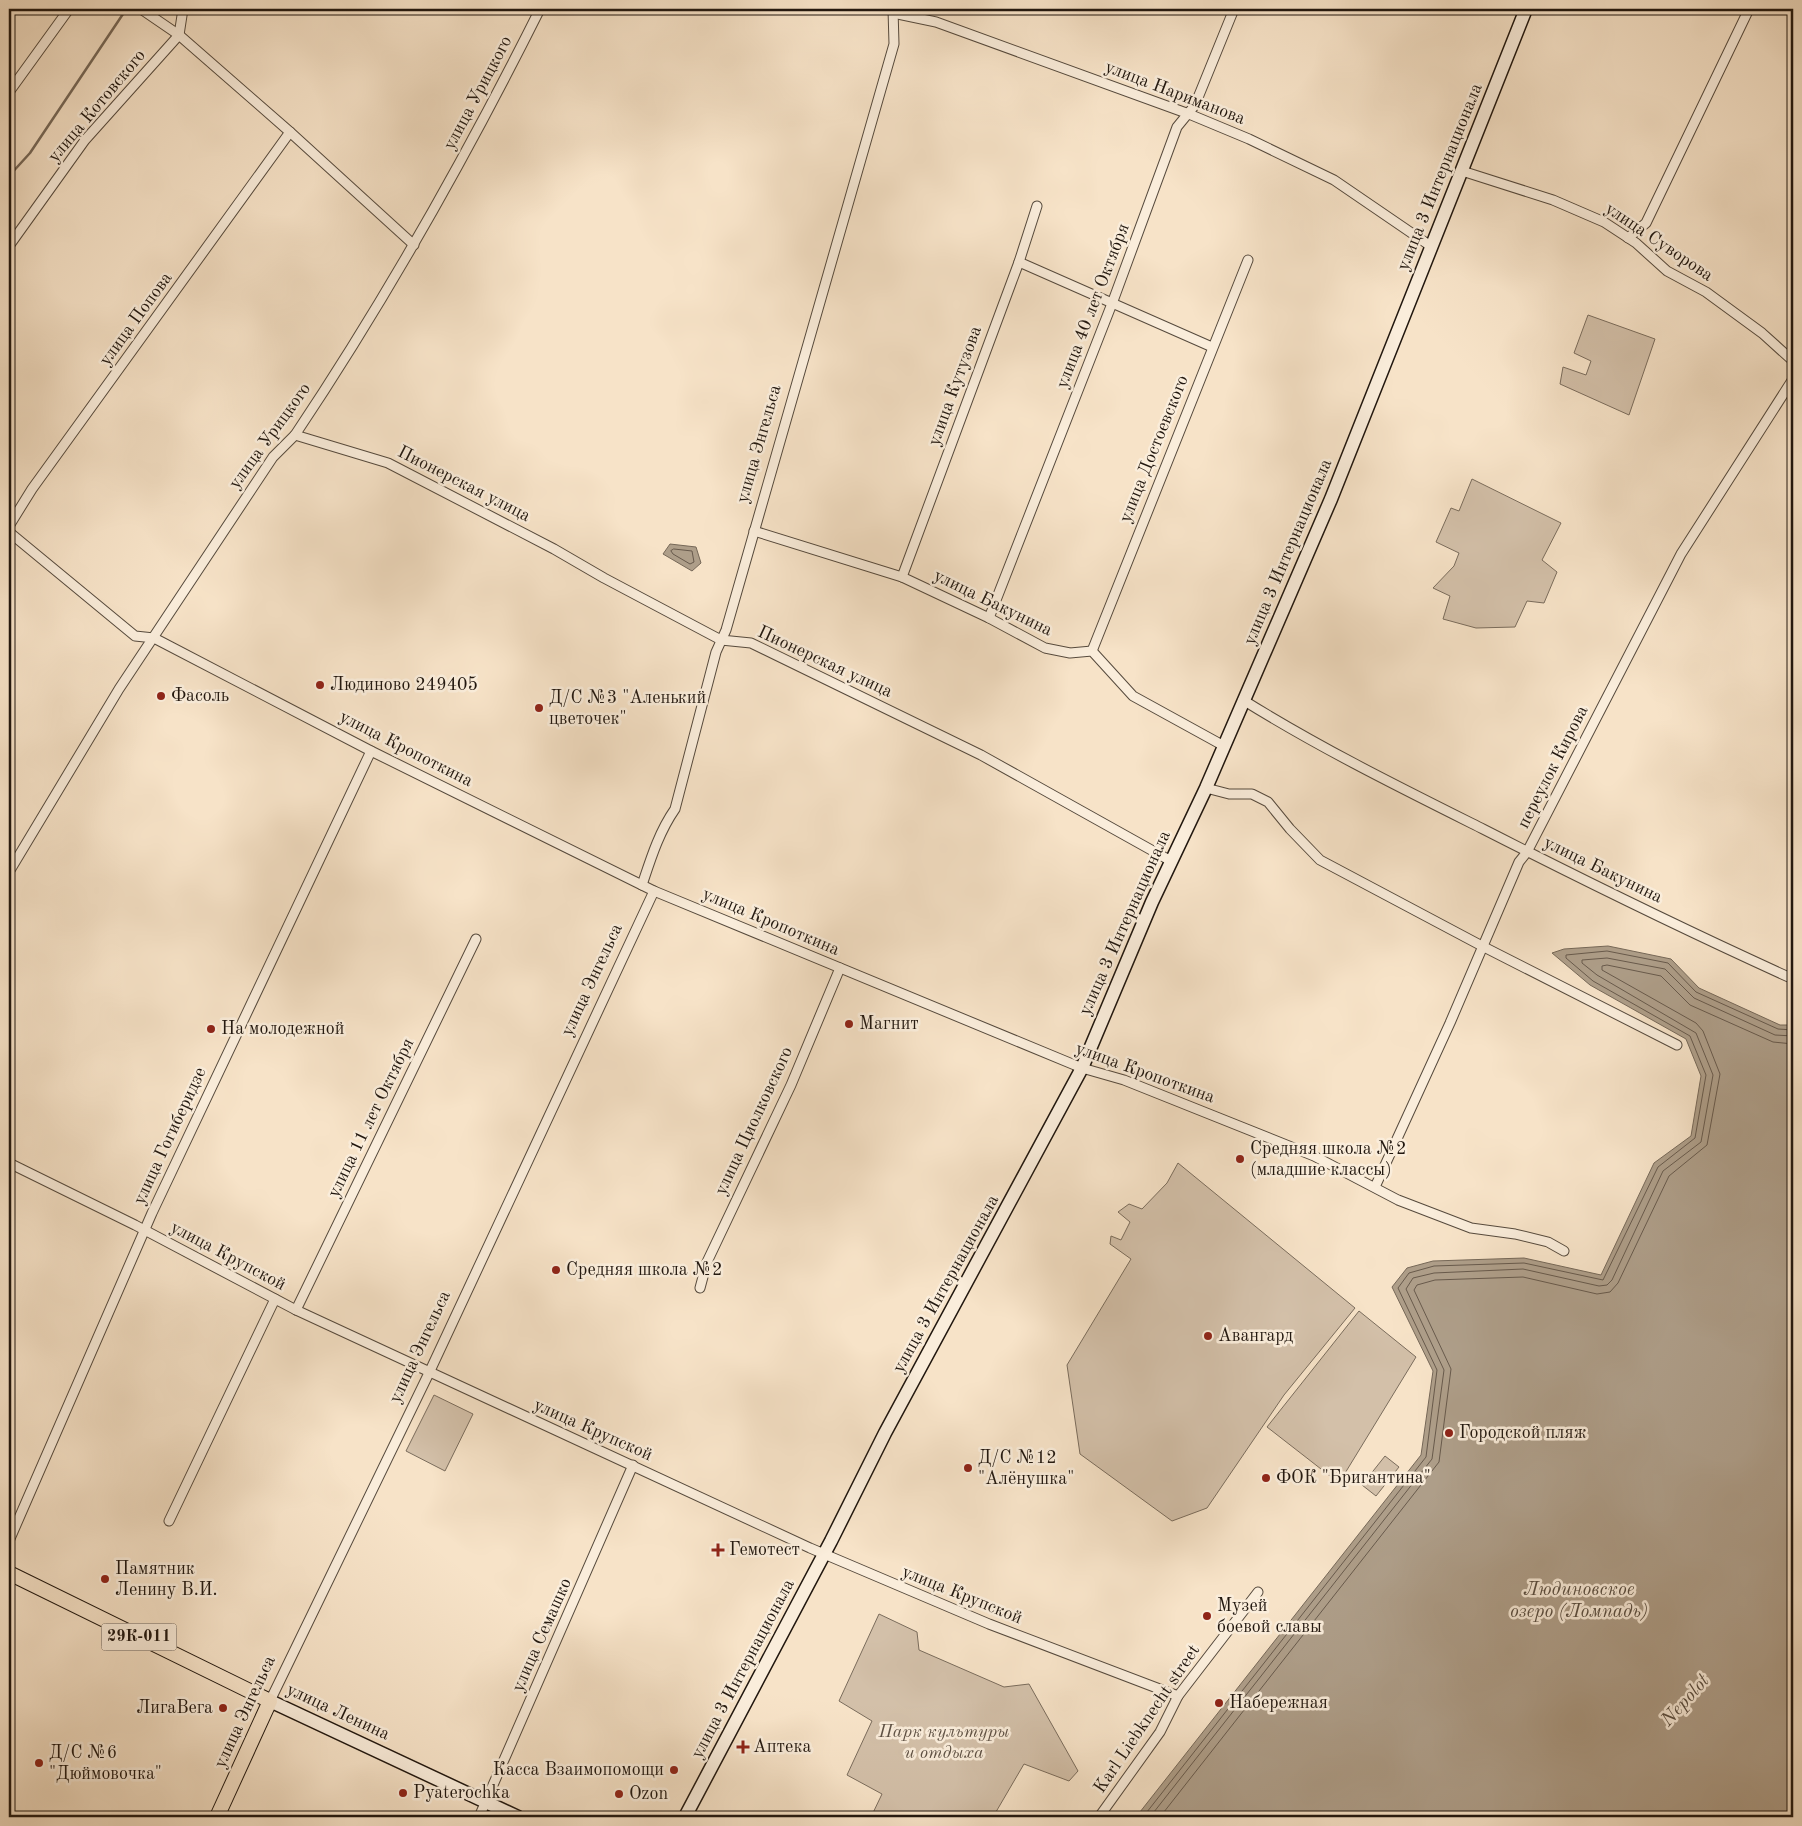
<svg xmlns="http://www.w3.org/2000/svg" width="1802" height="1826" font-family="'Old Standard TT',serif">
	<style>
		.green { fill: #d3c0a9; stroke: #7a6c5c }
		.water { fill: #ae9e89; stroke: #766858 }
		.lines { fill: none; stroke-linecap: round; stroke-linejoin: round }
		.shore { stroke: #685a4c; stroke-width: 1 }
		.stream { stroke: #766858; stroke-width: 2.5 }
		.street-casing { stroke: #564a3d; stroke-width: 11 }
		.secondary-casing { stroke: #21170f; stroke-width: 15 }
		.primary-casing { stroke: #21170f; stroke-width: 16 }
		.street { stroke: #faeddb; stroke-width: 9 }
		.secondary { stroke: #faeddb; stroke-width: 12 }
		.primary { stroke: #f7e3c8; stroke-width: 14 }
		.poi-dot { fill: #8f2418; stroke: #faeddb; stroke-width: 2 }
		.labels { text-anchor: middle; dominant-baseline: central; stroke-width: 5; stroke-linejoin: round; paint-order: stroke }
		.shield { fill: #faeddb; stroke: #62574c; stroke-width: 1 }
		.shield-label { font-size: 16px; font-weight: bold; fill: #21170f }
		.street-label { font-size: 18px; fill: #21170f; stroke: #faeddb }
		.poi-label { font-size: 18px; fill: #21170f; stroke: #faeddb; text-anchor: start }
		.park-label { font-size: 18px; font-style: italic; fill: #5f5245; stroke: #faeddb }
		.water-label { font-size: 19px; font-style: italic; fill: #594d40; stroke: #faeddb }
	</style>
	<rect width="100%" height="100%" fill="#f7e3c8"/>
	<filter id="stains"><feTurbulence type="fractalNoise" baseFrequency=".004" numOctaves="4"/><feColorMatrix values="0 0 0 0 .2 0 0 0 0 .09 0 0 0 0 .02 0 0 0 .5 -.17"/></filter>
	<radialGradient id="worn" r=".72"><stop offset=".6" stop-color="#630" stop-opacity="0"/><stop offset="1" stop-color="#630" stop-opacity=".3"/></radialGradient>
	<g class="green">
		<polygon points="1588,315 1655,339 1629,415 1560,384 1563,367 1586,375 1591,361 1574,353"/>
		<polygon points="1472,479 1561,523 1542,560 1557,572 1544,603 1527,601 1515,627 1476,628 1443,619 1450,596 1433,588 1454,566 1459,553 1436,542 1451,508 1459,511"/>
		<polygon points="1178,1163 1355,1308 1284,1395 1207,1508 1172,1521 1080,1454 1067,1365 1131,1259 1110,1244 1111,1236 1121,1240 1130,1222 1118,1212 1129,1204 1142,1209 1167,1183"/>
		<polygon points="1359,1311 1416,1357 1339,1483 1267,1427"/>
		<polygon points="434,1395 473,1414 445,1471 406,1451"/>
		<polygon points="1385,1456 1399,1467 1376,1496 1362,1485"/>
		<polygon points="879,1614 917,1632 919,1650 1004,1687 1029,1684 1078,1771 1069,1781 1024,1764 993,1817 871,1817 882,1794 847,1775 872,1721 839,1701"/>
	</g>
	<g class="water">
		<polygon points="670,544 696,547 701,563 692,571 663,554"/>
		<polygon points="1608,946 1671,959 1699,988 1780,1025 1793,1025 1793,1817 1136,1817 1421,1455 1433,1371 1392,1287 1407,1268 1433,1261 1524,1258 1601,1275 1654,1163 1691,1136 1701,1076 1686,1039 1590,985 1552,953 1564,949"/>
	</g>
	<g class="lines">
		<g class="shore">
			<polygon points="674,549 692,551 694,562 690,564 673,554 671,551"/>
			<polyline points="1143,1817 1426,1457 1437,1370 1398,1288 1409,1273 1434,1266 1524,1263 1603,1280 1658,1167 1695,1138 1706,1075 1690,1036 1593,981 1566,958 1566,955 1607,951 1668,963 1696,992 1778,1029 1793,1030"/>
			<polyline points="1150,1817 1432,1459 1444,1370 1406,1289 1413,1278 1434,1273 1523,1269 1599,1286 1607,1285 1612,1280 1663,1171 1701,1142 1713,1075 1696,1033 1597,975 1582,963 1582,960 1607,958 1665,969 1694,998 1775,1035 1793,1036"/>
			<polyline points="1160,1817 1439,1462 1451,1369 1414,1290 1417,1285 1435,1280 1523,1277 1597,1294 1610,1292 1618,1283 1669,1176 1707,1145 1720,1074 1703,1031 1696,1023 1602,970 1602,966 1607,965 1661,976 1690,1005 1773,1042 1793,1044"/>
		</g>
		<polyline class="stream" points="9,176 30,153 125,11"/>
		<defs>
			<g id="street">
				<polyline points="141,9 179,35 290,132 414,245"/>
				<polyline points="891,10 893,13 936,22 1189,114 1249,139 1334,180 1432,247"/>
				<polyline points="9,92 69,9"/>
				<polyline points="1462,171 1553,200 1604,222 1636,243 1667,271 1706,292 1762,333 1793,361"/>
				<polyline points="1628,238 1646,223 1749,9"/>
				<polyline points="9,246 85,140 179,35 183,9"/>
				<polyline points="1019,262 1212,347"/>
				<polyline points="295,435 388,463 554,549 604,578 721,640 751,643 981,755 1171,861"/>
				<polyline points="9,526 32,489 290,132"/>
				<polyline points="754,531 902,577 989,618 1045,648 1070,653 1092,651 1133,696 1224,746"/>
				<polyline points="9,532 135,636 154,638 371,751 654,891 1082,1068 1124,1080 1314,1156 1398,1200 1471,1228 1515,1234 1548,1242 1564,1251"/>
				<polyline points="902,577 1019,262 1037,206"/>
				<polyline points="989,618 1113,301 1177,127 1195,105 1234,9"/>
				<polyline points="1092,651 1248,260"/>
				<path d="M1243,700C1320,748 1401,788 1483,829C1585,881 1689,932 1793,979"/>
				<polyline points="1206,788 1229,794 1252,794 1268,802 1290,829 1320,860 1482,946 1677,1045"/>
				<path d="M9,872L119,689L273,457L295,435C386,299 467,155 540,9"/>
				<path d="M642,885C651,858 659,832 675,809L716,652L726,630L894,44L893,9"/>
				<polyline points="9,1163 135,1225 296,1310 810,1548 989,1624 1178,1696"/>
				<polyline points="1375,1187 1450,1023 1519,862 1527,852 1681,554 1793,379"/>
				<polyline points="700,1288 707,1262 791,1085 840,968"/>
				<polyline points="296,1310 476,939"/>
				<polyline points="169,1521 275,1299"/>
				<polyline points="9,1541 152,1213 371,751"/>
				<polyline points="270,1701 429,1373 654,891"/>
				<polyline points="479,1817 633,1465"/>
				<polyline points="1099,1817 1160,1732 1178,1696 1258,1592"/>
			</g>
			<g id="secondary">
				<polyline points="270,1701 518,1817"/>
				<polyline points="685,1817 831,1541 885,1433 1082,1068 1152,902 1206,788 1331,499 1526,9"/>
			</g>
			<polyline id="primary" points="9,1573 270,1701 217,1817"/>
		</defs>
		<use href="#street" class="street-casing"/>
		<use href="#secondary" class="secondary-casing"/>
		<use href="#primary" class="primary-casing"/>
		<use href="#street" class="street"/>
		<use href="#secondary" class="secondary"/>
		<use href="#primary" class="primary"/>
	</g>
	<g class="poi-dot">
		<circle cx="320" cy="685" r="5"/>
		<circle cx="161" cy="696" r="5"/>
		<circle cx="539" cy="708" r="5"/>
		<circle cx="849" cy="1024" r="5"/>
		<circle cx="211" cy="1029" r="5"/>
		<circle cx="1240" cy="1159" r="5"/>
		<circle cx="556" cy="1270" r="5"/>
		<circle cx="1208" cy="1336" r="5"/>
		<circle cx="1449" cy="1433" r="5"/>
		<circle cx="968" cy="1468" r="5"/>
		<circle cx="1266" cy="1478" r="5"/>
		<path d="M715.5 1542.5h5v5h5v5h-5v5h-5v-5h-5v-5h5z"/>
		<circle cx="105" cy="1579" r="5"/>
		<circle cx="1207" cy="1616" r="5"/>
		<circle cx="1219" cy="1703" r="5"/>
		<circle cx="223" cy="1708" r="5"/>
		<path d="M740.5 1739.5h5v5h5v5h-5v5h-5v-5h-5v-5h5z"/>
		<circle cx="39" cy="1763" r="5"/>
		<circle cx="674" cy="1770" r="5"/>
		<circle cx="403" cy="1793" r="5"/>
		<circle cx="619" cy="1794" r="5"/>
	</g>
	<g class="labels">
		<rect class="shield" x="101.5" y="1623.5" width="75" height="27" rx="4"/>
		<g class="shield-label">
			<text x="139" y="1637">29К-011</text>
		</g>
		<g class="street-label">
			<text transform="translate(478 93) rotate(-62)">улица Урицкого</text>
			<text transform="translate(1175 93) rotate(21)">улица Нариманова</text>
			<text transform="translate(97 106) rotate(-50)">улица Котовского</text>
			<text transform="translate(1440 177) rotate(-68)">улица 3 Интернационала</text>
			<text transform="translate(1659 242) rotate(34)">улица Суворова</text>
			<text transform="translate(1093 306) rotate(-69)">улица 40 лет Октября</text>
			<text transform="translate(136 319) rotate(-54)">улица Попова</text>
			<text transform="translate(955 386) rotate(-70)">улица Кутузова</text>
			<text transform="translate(270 436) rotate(-54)">улица Урицкого</text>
			<text transform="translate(759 444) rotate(-74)">улица Энгельса</text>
			<text transform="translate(1154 449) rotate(-68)">улица Достоевского</text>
			<text transform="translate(464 484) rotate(27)">Пионерская улица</text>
			<text transform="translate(1288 552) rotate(-67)">улица 3 Интернационала</text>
			<text transform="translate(993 603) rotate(26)">улица Бакунина</text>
			<text transform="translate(825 662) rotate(25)">Пионерская улица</text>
			<text transform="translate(406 749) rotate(27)">улица Кропоткина</text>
			<text transform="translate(1553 767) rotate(-63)">переулок Кирова</text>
			<text transform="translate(1603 870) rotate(26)">улица Бакунина</text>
			<text transform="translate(771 922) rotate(23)">улица Кропоткина</text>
			<text transform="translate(1125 923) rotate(-66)">улица 3 Интернационала</text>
			<text transform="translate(592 980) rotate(-65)">улица Энгельса</text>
			<text transform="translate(1145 1073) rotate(20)">улица Кропоткина</text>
			<text transform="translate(371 1118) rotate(-64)">улица 11 лет Октября</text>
			<text transform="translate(754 1121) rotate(-65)">улица Циолковского</text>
			<text transform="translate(170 1136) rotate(-65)">улица Гогиберидзе</text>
			<text transform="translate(228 1256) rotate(28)">улица Крупской</text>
			<text transform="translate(946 1284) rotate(-61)">улица 3 Интернационала</text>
			<text transform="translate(420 1347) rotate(-65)">улица Энгельса</text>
			<text transform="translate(593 1430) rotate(24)">улица Крупской</text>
			<text transform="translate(962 1595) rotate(22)">улица Крупской</text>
			<text transform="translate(542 1635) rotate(-66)">улица Семашко</text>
			<text transform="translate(743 1669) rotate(-62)">улица 3 Интернационала</text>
			<text transform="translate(245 1712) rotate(-65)">улица Энгельса</text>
			<text transform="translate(338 1712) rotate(25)">улица Ленина</text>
			<text transform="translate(1147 1719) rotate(-56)">Karl Liebknecht street</text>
		</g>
		<g class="poi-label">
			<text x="330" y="685">Людиново 249405</text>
			<text x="171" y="696">Фасоль</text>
			<text x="549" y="698">Д/С №3 "Аленький<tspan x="549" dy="21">цветочек"</tspan></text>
			<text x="859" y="1024">Магнит</text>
			<text x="221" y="1029">На молодежной</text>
			<text x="1250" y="1149">Средняя школа №2<tspan x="1250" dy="21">(младшие классы)</tspan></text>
			<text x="566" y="1270">Средняя школа №2</text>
			<text x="1218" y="1336">Авангард</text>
			<text x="1459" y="1433">Городской пляж</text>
			<text x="978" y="1458">Д/С №12<tspan x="978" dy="21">"Алёнушка"</tspan></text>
			<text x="1276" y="1478">ФОК "Бригантина"</text>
			<text x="729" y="1550">Гемотест</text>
			<text x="115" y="1569">Памятник<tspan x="115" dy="21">Ленину В.И.</tspan></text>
			<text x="1217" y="1606">Музей<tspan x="1217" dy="21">боевой славы</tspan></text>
			<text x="1229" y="1703">Набережная</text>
			<text x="213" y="1708" text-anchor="end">ЛигаВега</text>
			<text x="753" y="1747">Аптека</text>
			<text x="49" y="1753">Д/С №6<tspan x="49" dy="21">"Дюймовочка"</tspan></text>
			<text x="664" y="1770" text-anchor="end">Касса Взаимопомощи</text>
			<text x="413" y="1793">Pyaterochka</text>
			<text x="629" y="1794">Ozon</text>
		</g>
		<g class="park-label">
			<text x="944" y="1732">Парк культуры<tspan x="944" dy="21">и отдыха</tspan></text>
		</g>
		<g class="water-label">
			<text x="1579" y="1590">Людиновское<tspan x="1579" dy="22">озеро (Ломпадь)</tspan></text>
			<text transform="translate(1686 1701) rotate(-48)">Nepolot</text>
		</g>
	</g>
	<rect width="1802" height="1826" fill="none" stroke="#f7e3c8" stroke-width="30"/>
	<rect x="10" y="10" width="1782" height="1806" fill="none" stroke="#21170f" stroke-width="2.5"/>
	<rect x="15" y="15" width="1772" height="1796" fill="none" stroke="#21170f"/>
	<rect width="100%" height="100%" filter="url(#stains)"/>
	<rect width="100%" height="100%" fill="url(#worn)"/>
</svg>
